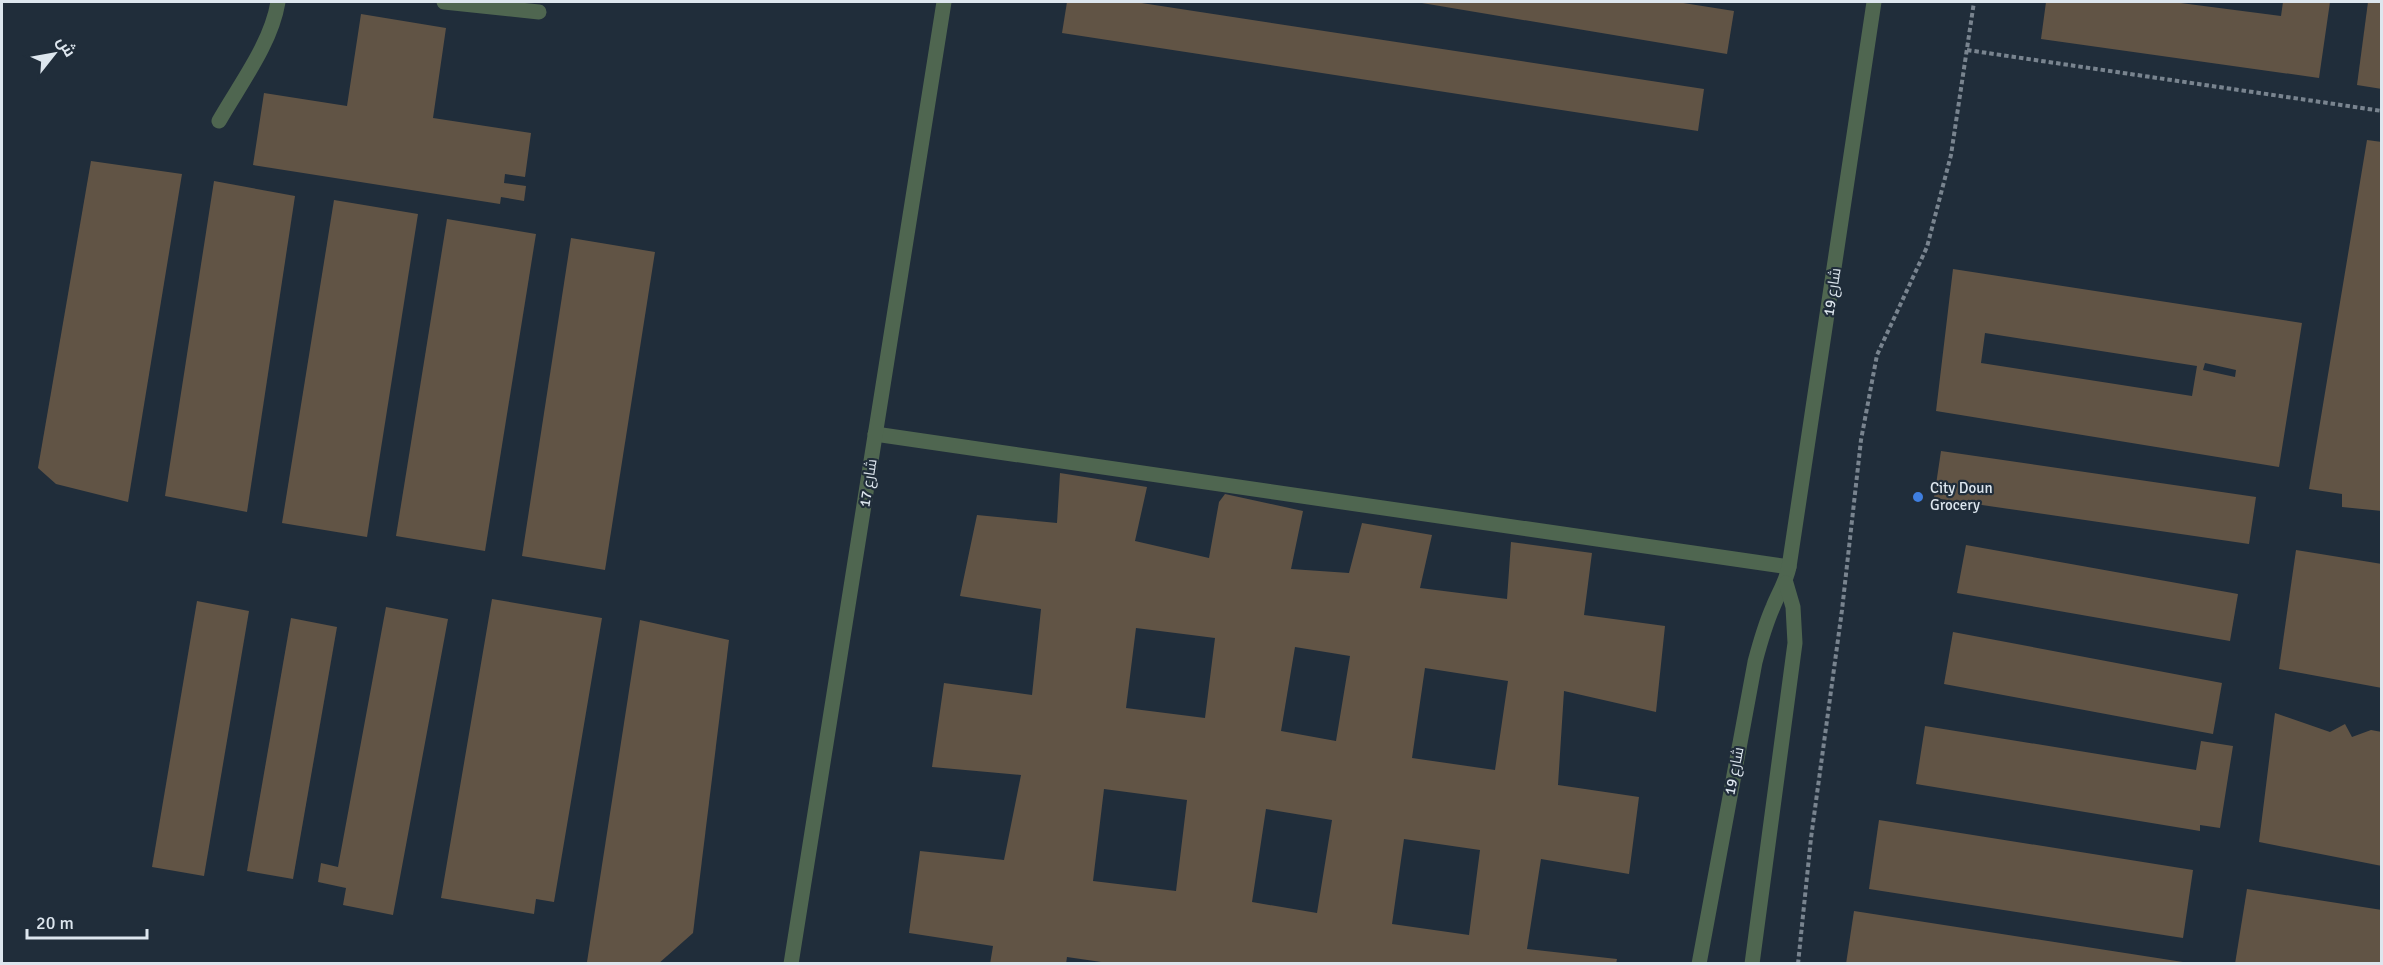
<svg xmlns="http://www.w3.org/2000/svg" width="2383" height="965" font-family="Signika,Cairo,sans-serif">
	<style>
		.building { fill: #615445; fill-rule: evenodd }
		.lines { fill: none; stroke-linecap: round; stroke-linejoin: round }
		.path { stroke: #79848f; stroke-width: 4; stroke-dasharray: 4.5 3; stroke-linecap: butt }
		.minor { stroke: #4f6650; stroke-width: 15 }
		.tertiary { stroke: #4f6650; stroke-width: 15 }
		.shop-dot { fill: #3f7fe0; stroke: #202d3a; stroke-width: 2 }
		.labels { text-anchor: middle; dominant-baseline: central; stroke-width: 4.5; stroke-linejoin: round; paint-order: stroke }
		.street-label { font-size: 15px; fill: #dde6ee; stroke: #202d3a }
		.poi-label { font-size: 15px; fill: #dde6ee; stroke: #202d3a; text-anchor: start }
	</style>
	<rect width="100%" height="100%" fill="#202d3a"/>
	<g class="building">
		<polygon points="1067,2 1135,2 1704,89 1698,131 1062,33"/>
		<polygon points="1416,2 1677,2 1734,11 1727,54"/>
		<polygon points="2046,2 2173,2 2281,16 2283,2 2330,2 2319,78 2041,39"/>
		<polygon points="2368,2 2382,2 2382,89 2357,85"/>
		<polygon points="361,14 446,28 433,118 531,133 525,177 505,174 504,183 526,186 524,201 501,197 500,204 253,165 264,93 347,106"/>
		<polygon points="2367,140 2382,142 2382,511 2342,507 2342,494 2309,489"/>
		<polygon points="91,161 182,174 128,502 56,484 38,468"/>
		<polygon points="214,181 295,196 247,512 165,496"/>
		<polygon points="334,200 418,214 367,537 282,523"/>
		<polygon points="447,219 536,234 485,551 396,536"/>
		<polygon points="571,238 655,252 605,570 522,556"/>
		<path d="M1953,269L2302,323L2279,467L1936,411ZM1985,333L2197,366L2192,396L1981,363ZM2205,363L2236,370L2235,377L2203,370Z"/>
		<polygon points="1941,451 2256,497 2249,544 1934,498"/>
		<path d="M1060,473L1147,487L1135,541L1209,558L1219,502L1225,494L1303,511L1291,569L1349,573L1362,523L1432,535L1420,588L1507,599L1511,542L1592,553L1584,615L1665,626L1656,712L1564,691L1558,785L1639,797L1629,874L1541,859L1527,949L1617,959L1616,964H1115L1067,957L1066,964H990L993,946L909,933L920,851L1004,860L1021,775L932,767L944,683L1032,695L1041,609L960,596L977,515L1057,523ZM1136,628L1215,638L1205,718L1126,708ZM1295,647L1350,656L1336,741L1281,731ZM1425,668L1508,681L1495,770L1412,758ZM1104,789L1187,800L1176,891L1093,881ZM1266,809L1332,820L1317,913L1252,902ZM1404,839L1480,850L1469,935L1392,924Z"/>
		<polygon points="1966,545 2238,594 2230,641 1957,593"/>
		<polygon points="2296,550 2382,564 2382,688 2279,669"/>
		<polygon points="492,599 602,618 554,902 536,899 534,914 441,898"/>
		<polygon points="197,601 249,611 204,876 152,867"/>
		<polygon points="386,607 448,619 393,915 343,905 346,888 318,882 321,863 338,867"/>
		<polygon points="291,618 337,627 293,879 247,871"/>
		<polygon points="640,620 729,640 693,933 658,964 595,964 587,962"/>
		<polygon points="1953,632 2222,683 2213,734 1944,684"/>
		<polygon points="2275,713 2330,732 2345,724 2352,737 2371,730 2382,732 2382,866 2259,842"/>
		<polygon points="1925,726 2196,770 2201,741 2233,746 2220,828 2200,825 2200,831 1916,784"/>
		<polygon points="1879,820 2193,870 2183,938 1869,889"/>
		<polygon points="2247,889 2382,910 2382,964 2235,964"/>
		<polygon points="1854,911 2183,962 2183,964 1846,964"/>
	</g>
	<g class="lines">
		<g class="path">
			<polyline points="1967,50 2382,111"/>
			<polyline points="1798,964 1811,838 1842,610 1861,440 1877,355 1927,247 1951,155 1974,2"/>
		</g>
		<g class="minor">
			<polyline points="444,2 539,12"/>
			<path d="M219,121C240,84 271,44 278,2"/>
			<polyline points="875,434 1789,567"/>
			<polyline points="791,964 944,2"/>
		</g>
		<g class="tertiary">
			<path d="M1699,964L1755,662C1760,643 1765,625 1773,607C1779,592 1786,582 1789,567L1874,2"/>
			<polyline points="1752,964 1795,643 1793,607 1786,583"/>
		</g>
	</g>
	<circle class="shop-dot" cx="1918" cy="497" r="6"/>
	<g class="labels">
		<g class="street-label">
			<text transform="translate(1832 292) rotate(-81)">شارع 19</text>
			<text transform="translate(868 483) rotate(-81)">شارع 17</text>
			<text transform="translate(1734 771) rotate(-79)">شارع 19</text>
		</g>
		<g class="poi-label">
			<text x="1930" y="488">City Doun<tspan x="1930" dy="17">Grocery</tspan></text>
		</g>
	</g>
	<rect width="2383" height="965" fill="none" stroke="#dde6ee" stroke-width="6"/>
	<g transform="translate(54 54) rotate(59)" stroke="#202d3a" stroke-width="4.5" paint-order="stroke">
	<path d="M0-4.5L10 22L0 15L-10 22Z" fill="#dde6ee"/>
	<text y="-9" font-size="16" font-weight="bold" text-anchor="middle" fill="#dde6ee">ش</text>
	</g>
	<path d="M27 929v9h120v-9" fill="none" stroke="#dde6ee" stroke-width="3"/>
	<text x="36" y="929" font-size="18" fill="#dde6ee" stroke="#202d3a" stroke-width="4.5" paint-order="stroke">20 m</text>
</svg>
